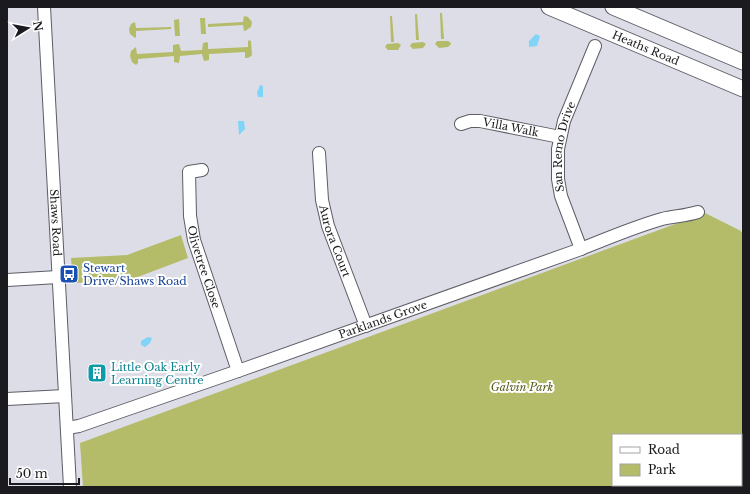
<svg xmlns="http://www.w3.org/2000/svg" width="750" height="494" font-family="'Libre Baskerville',serif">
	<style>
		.green { fill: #b4bc69 }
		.water { fill: #7fd4f8 }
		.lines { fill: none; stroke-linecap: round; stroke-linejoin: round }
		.minor-casing { stroke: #5d5d66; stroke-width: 14 }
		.major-casing { stroke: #5d5d66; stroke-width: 17 }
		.minor { stroke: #fff; stroke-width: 12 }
		.major { stroke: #fff; stroke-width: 15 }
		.labels { text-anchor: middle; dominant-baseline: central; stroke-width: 4; stroke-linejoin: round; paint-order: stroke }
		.street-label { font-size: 11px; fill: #1b1b1f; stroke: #fff }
		.transit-label { font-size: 11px; fill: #164399; stroke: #fff; text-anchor: start }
		.culture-label { font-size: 11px; fill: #0d838f; stroke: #fff; text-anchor: start }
		.park-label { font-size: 11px; font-style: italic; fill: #575c16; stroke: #fff }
	</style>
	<rect width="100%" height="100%" fill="#dddde8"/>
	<g class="green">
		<polygon points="440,13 442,13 444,39 441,39"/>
		<polygon points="415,14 417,14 419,40 416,40"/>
		<polygon points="244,16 248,17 252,22 251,27 245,31 244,31 243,25 208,27 208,24 243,22"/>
		<polygon points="390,16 392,16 394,42 391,42"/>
		<polygon points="200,18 205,18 206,34 201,34"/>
		<polygon points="179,19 180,36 175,36 174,20"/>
		<polygon points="135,22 136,28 171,27 171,29 136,31 136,37 135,38 130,34 129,29 131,24"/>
		<polygon points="250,40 251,42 252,55 250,57 247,58 245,58 245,52 209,54 209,60 204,61 202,54 180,56 179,63 174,62 174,56 138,59 138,63 136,65 132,62 130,56 131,51 136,47 137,54 173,52 173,45 179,44 181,51 202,50 203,43 207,42 208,43 208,49 248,47 248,41"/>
		<polygon points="437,41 448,41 451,43 451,44 448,47 439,48 435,44"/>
		<polygon points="423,42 426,44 423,48 413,49 410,46 412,43"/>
		<polygon points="398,43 401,45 398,50 388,50 385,47 387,44"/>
		<polygon points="705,213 741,231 741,232 743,233 743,476 741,480 741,435 613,435 613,485 739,485 738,487 83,487 80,443"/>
		<polygon points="181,235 188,258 127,281 73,283 71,258 127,255"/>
	</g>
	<g class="water">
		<polygon points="536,34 540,36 537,46 529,47 529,41"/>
		<polygon points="260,85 263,86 263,97 258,97 257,93"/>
		<polygon points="238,121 244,121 245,129 239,135"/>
		<polygon points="148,337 152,338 150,343 145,347 141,345 141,341"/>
	</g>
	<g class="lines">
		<defs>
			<g id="minor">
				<path id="s1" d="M44,7L70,487"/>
				<path id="s2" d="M461,124L470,121H480L560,137"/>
				<path id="s3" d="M319,153L322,200L328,226L366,326"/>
				<path id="s4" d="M202,170L189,172L190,216L194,240L238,371"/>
				<path id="s5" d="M581,249L561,196L558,179V149L564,121L595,46"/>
				<polyline points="7,280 58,277"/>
				<polyline points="7,399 65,396"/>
				<path id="s6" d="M67,428L79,426L238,371L581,249C608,238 634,227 662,219C675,216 685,216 698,212"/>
			</g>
			<g id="major">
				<path id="s7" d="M549,7L743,89"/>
				<polyline points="613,7 743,62"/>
			</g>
		</defs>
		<use href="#minor" class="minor-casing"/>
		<use href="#major" class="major-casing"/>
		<use href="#minor" class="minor"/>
		<use href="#major" class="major"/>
	</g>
	<defs>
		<symbol id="bus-square" viewBox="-11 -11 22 22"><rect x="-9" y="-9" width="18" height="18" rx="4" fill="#1a4fb4" stroke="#fff"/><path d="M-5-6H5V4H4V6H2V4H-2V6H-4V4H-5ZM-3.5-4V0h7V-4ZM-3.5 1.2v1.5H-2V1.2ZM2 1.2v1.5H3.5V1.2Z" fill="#fff"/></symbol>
		<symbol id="building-square" viewBox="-11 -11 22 22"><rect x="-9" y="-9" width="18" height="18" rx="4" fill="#0f9aa8" stroke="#fff"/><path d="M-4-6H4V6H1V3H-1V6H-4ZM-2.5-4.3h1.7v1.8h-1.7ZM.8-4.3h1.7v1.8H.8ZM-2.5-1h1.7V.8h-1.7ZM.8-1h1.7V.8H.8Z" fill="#fff"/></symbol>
	</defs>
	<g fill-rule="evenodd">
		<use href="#bus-square" x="58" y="263" width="22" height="22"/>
		<use href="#building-square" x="86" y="362" width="22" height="22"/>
	</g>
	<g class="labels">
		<g class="street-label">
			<text stroke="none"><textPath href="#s7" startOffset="105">Heaths Road</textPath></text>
			<text stroke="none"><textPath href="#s2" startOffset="51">Villa Walk</textPath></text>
			<text stroke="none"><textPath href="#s5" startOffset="107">San Remo Drive</textPath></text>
			<text stroke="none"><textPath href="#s1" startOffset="216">Shaws Road</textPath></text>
			<text stroke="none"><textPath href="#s3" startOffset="90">Aurora Court</textPath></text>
			<text stroke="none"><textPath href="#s4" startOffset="110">Olivetree Close</textPath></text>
			<text stroke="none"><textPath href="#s6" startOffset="334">Parklands Grove</textPath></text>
		</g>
		<g class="transit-label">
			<text x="83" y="268">Stewart<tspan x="83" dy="13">Drive/Shaws Road</tspan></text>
		</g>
		<g class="culture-label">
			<text x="111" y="367">Little Oak Early<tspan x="111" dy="13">Learning Centre</tspan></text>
		</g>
		<g class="park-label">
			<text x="522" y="387">Galvin Park</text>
		</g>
	</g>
	<rect width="750" height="494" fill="none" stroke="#1b1b1f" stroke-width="16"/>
	<rect x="612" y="434" width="130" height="52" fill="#ffffff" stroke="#a4a4a5"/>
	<rect x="620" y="447" width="20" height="6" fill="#ffffff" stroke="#a4a4a5"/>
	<text x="648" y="454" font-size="12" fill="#1b1b1f">Road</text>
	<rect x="620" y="464" width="20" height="12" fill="#b4bc69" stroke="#a4a4a5"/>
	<text x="648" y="474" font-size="12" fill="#1b1b1f">Park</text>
	<g transform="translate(28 28) rotate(79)" stroke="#ffffff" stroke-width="3" paint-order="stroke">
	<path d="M0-3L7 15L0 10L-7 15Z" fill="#1b1b1f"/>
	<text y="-6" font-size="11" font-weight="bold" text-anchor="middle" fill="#1b1b1f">N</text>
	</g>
	<path d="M10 478v6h69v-6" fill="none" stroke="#1b1b1f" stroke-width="2"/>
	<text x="16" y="478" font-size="12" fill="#1b1b1f" stroke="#ffffff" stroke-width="3" paint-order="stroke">50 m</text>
</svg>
